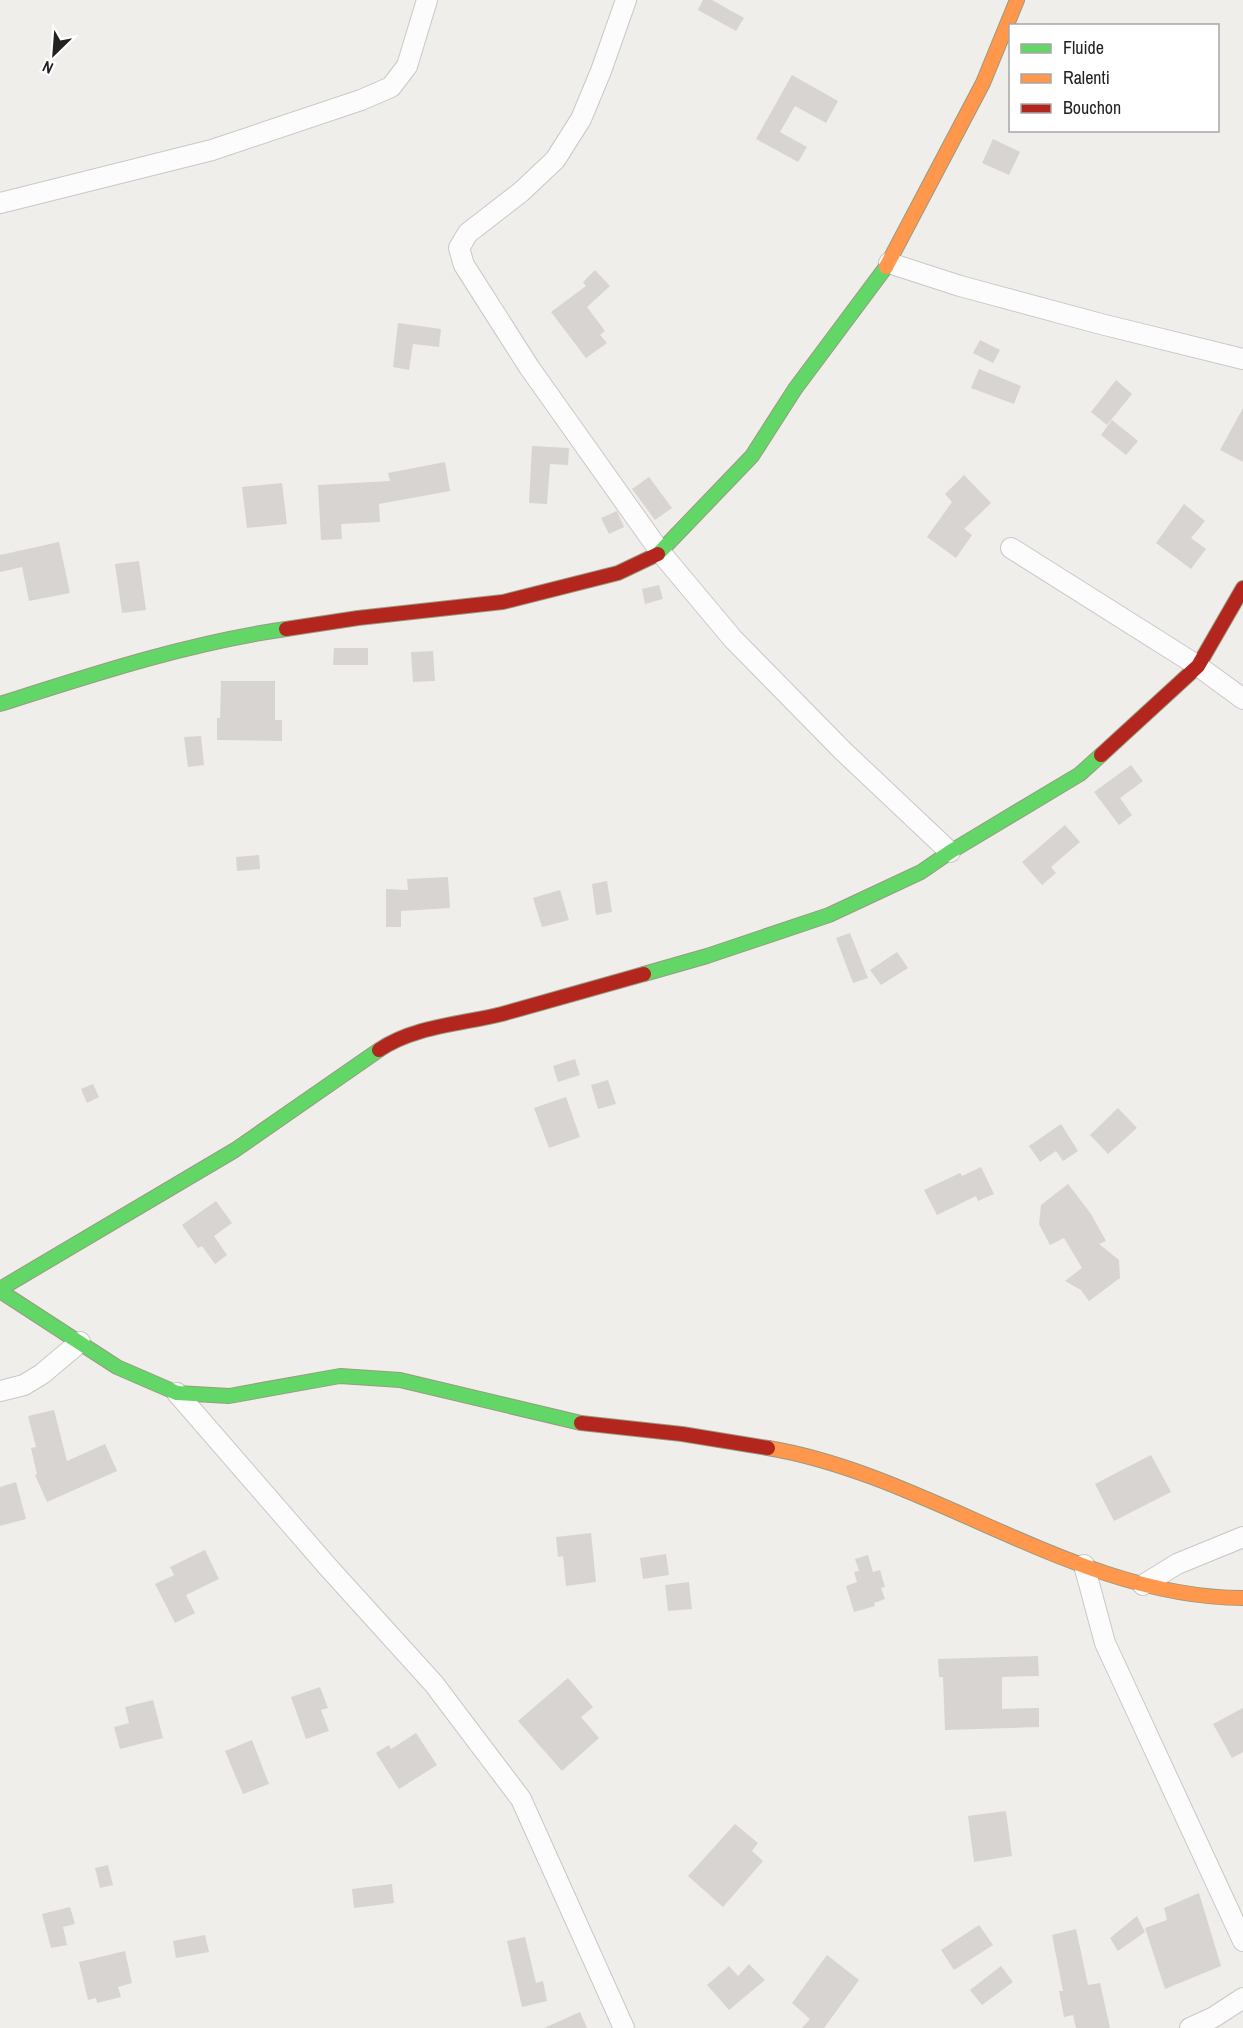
<svg xmlns="http://www.w3.org/2000/svg" width="1243" height="2028" font-family="'Archivo Narrow',sans-serif">
	<style>
		.building { fill: #d7d4d2 }
		.lines { fill: none; stroke-linecap: round; stroke-linejoin: round }
		.street-casing { stroke: #c9c8c7; stroke-width: 22 }
		.fast-casing { stroke: #999a82; stroke-width: 16 }
		.slow-casing { stroke: #999a82; stroke-width: 16 }
		.jam-casing { stroke: #999a82; stroke-width: 16 }
		.street { stroke: #fdfcfc; stroke-width: 20 }
		.fast { stroke: #63d668; stroke-width: 14 }
		.slow { stroke: #ff974d; stroke-width: 14 }
		.jam { stroke: #b3261e; stroke-width: 14 }
	</style>
	<rect width="100%" height="100%" fill="#f0eeeb"/>
	<g class="building">
		<polygon points="703,0 712,0 744,18 736,31 698,10"/>
		<polygon points="792,75 838,101 826,123 795,106 780,132 807,147 798,162 756,139"/>
		<polygon points="993,139 1020,152 1009,175 982,163"/>
		<polygon points="595,270 610,286 587,307 605,331 600,335 607,343 586,358 551,312 586,286 583,282"/>
		<polygon points="398,323 441,329 439,347 413,344 409,370 393,367"/>
		<polygon points="980,340 1000,350 993,363 973,353"/>
		<polygon points="979,369 1021,386 1014,404 971,388"/>
		<polygon points="1116,380 1132,394 1107,425 1091,412"/>
		<polygon points="1243,408 1243,462 1220,450"/>
		<polygon points="1112,420 1138,441 1126,455 1101,435"/>
		<polygon points="532,446 569,448 568,465 550,464 547,504 529,503"/>
		<polygon points="445,462 450,491 379,504 380,522 341,524 342,539 321,540 318,485 390,481 388,473"/>
		<polygon points="964,475 991,503 964,529 972,535 956,558 927,537 952,502 945,494"/>
		<polygon points="649,477 672,508 655,520 632,489"/>
		<polygon points="282,483 287,524 247,528 242,487"/>
		<polygon points="1184,504 1205,521 1191,538 1206,549 1191,569 1156,543"/>
		<polygon points="617,511 624,527 609,534 601,518"/>
		<polygon points="59,542 70,593 29,601 22,567 0,572 0,555"/>
		<polygon points="139,561 146,610 122,613 115,564"/>
		<polygon points="659,585 663,599 645,604 642,589"/>
		<polygon points="334,648 368,648 368,665 333,665"/>
		<polygon points="433,651 435,681 413,682 411,652"/>
		<polygon points="221,681 275,681 275,720 282,720 282,741 217,740 217,718 220,718"/>
		<polygon points="201,736 204,765 188,767 184,737"/>
		<polygon points="1131,765 1143,781 1120,798 1132,815 1119,825 1094,792"/>
		<polygon points="1065,825 1080,842 1051,867 1056,873 1042,885 1022,862"/>
		<polygon points="259,855 260,869 237,871 236,857"/>
		<polygon points="448,877 450,908 401,911 401,927 386,927 386,889 408,890 407,879"/>
		<polygon points="607,881 612,912 596,915 592,884"/>
		<polygon points="560,890 569,920 542,927 533,898"/>
		<polygon points="850,933 868,978 853,983 836,938"/>
		<polygon points="897,952 908,968 881,985 870,970"/>
		<polygon points="575,1059 580,1075 558,1082 553,1066"/>
		<polygon points="608,1080 616,1104 598,1109 591,1085"/>
		<polygon points="93,1084 99,1097 87,1103 81,1089"/>
		<polygon points="566,1097 580,1137 549,1148 534,1108"/>
		<polygon points="1118,1108 1137,1128 1108,1154 1090,1135"/>
		<polygon points="1061,1124 1078,1151 1063,1161 1056,1151 1040,1162 1029,1146"/>
		<polygon points="981,1167 994,1194 978,1201 976,1196 937,1215 924,1190 960,1173 962,1176"/>
		<polygon points="1068,1184 1091,1214 1106,1241 1099,1244 1119,1260 1120,1278 1089,1301 1081,1290 1065,1281 1082,1268 1064,1238 1050,1245 1039,1224 1041,1205"/>
		<polygon points="216,1201 232,1223 214,1236 227,1255 215,1264 202,1246 198,1248 182,1225"/>
		<polygon points="54,1410 67,1461 105,1444 117,1471 47,1502 35,1475 37,1474 31,1448 36,1447 28,1416"/>
		<polygon points="1151,1455 1171,1492 1114,1521 1095,1484"/>
		<polygon points="16,1482 26,1519 0,1526 0,1487"/>
		<polygon points="591,1533 596,1582 566,1586 563,1556 558,1557 556,1537"/>
		<polygon points="205,1550 219,1579 186,1595 195,1613 175,1623 155,1584 174,1575 170,1567"/>
		<polygon points="666,1554 669,1575 643,1579 640,1558"/>
		<polygon points="868,1555 873,1572 880,1570 885,1587 881,1588 885,1599 874,1603 875,1606 854,1612 846,1586 857,1582 854,1572 859,1571 855,1559"/>
		<polygon points="689,1582 692,1609 668,1611 665,1585"/>
		<polygon points="1038,1656 1039,1676 1002,1677 1002,1709 1039,1708 1039,1727 945,1730 943,1677 939,1677 938,1659"/>
		<polygon points="568,1678 593,1707 581,1717 599,1738 562,1771 518,1721"/>
		<polygon points="320,1687 328,1708 321,1710 329,1731 306,1739 291,1697"/>
		<polygon points="153,1700 163,1738 120,1749 114,1727 129,1723 125,1707"/>
		<polygon points="1243,1708 1243,1752 1232,1758 1213,1724"/>
		<polygon points="416,1733 437,1765 399,1789 376,1753 389,1745 391,1749"/>
		<polygon points="252,1740 269,1784 243,1794 225,1751"/>
		<polygon points="1006,1811 1012,1856 974,1862 968,1816"/>
		<polygon points="735,1824 758,1843 752,1851 763,1861 723,1907 688,1876"/>
		<polygon points="108,1865 113,1885 100,1888 95,1868"/>
		<polygon points="392,1884 394,1903 354,1908 352,1889"/>
		<polygon points="1199,1893 1221,1966 1165,1989 1145,1928 1167,1920 1164,1908"/>
		<polygon points="70,1907 75,1924 63,1927 67,1945 51,1948 42,1914"/>
		<polygon points="1137,1916 1145,1932 1118,1951 1110,1938"/>
		<polygon points="979,1925 993,1945 954,1970 941,1950"/>
		<polygon points="1076,1929 1088,1985 1100,1983 1110,2028 1076,2028 1073,2015 1064,2017 1059,1991 1063,1991 1052,1935"/>
		<polygon points="205,1935 209,1952 176,1958 173,1941"/>
		<polygon points="525,1937 536,1983 543,1981 547,2001 522,2007 507,1941"/>
		<polygon points="125,1951 132,1983 118,1987 121,1997 97,2003 96,1998 88,2000 79,1962"/>
		<polygon points="827,1955 859,1980 824,2028 802,2028 810,2019 792,2003"/>
		<polygon points="749,1964 765,1980 729,2010 707,1985 729,1966 738,1976"/>
		<polygon points="1001,1966 1013,1982 982,2005 970,1990"/>
		<polygon points="580,2012 587,2028 544,2028"/>
	</g>
	<g class="lines">
		<defs>
			<g id="street">
				<polyline points="626,0 601,71 581,119 555,160 521,192 468,233 459,248 464,265 529,367 661,553 733,639 843,751 950,852"/>
				<polyline points="0,203 212,150 361,100 391,87 407,66 427,0"/>
				<polyline points="889,263 960,286 1101,324 1243,359"/>
				<polyline points="1011,548 1198,666 1243,699"/>
				<polyline points="0,1391 24,1385 42,1374 80,1342"/>
				<polyline points="177,1393 328,1567 434,1684 521,1799 624,2028"/>
				<polyline points="1084,1565 1105,1643 1243,1941"/>
				<polyline points="1143,1585 1177,1564 1243,1537"/>
				<polyline points="1190,2028 1214,2017 1243,1998"/>
			</g>
			<g id="fast">
				<polyline points="658,554 752,456 795,389 886,267"/>
				<path d="M0,704C94,674 188,643 286,629"/>
				<polyline points="644,974 707,956 829,915 921,872 950,852 1080,774 1101,755"/>
				<polyline points="0,1289 235,1150 379,1050"/>
				<polyline points="0,1291 117,1367 177,1393 229,1396 340,1376 400,1380 581,1423"/>
			</g>
			<g id="slow">
				<polyline points="886,267 983,83 1017,0"/>
				<path d="M768,1448C930,1475 1077,1598 1243,1598"/>
			</g>
			<g id="jam">
				<polyline points="286,629 358,618 503,602 618,573 658,554"/>
				<polyline points="1101,755 1198,666 1243,588"/>
				<path d="M379,1050C414,1026 462,1024 502,1014C549,1001 597,987 644,974"/>
				<polyline points="581,1423 682,1434 768,1448"/>
			</g>
		</defs>
		<use href="#street" class="street-casing"/>
		<use href="#fast" class="fast-casing"/>
		<use href="#slow" class="slow-casing"/>
		<use href="#jam" class="jam-casing"/>
		<use href="#street" class="street"/>
		<use href="#fast" class="fast"/>
		<use href="#slow" class="slow"/>
		<use href="#jam" class="jam"/>
	</g>
	<rect x="1009" y="24" width="210" height="108" fill="#ffffff" stroke="#a7a7a7" stroke-width="1.5"/>
	<rect x="1021" y="44" width="30" height="9" fill="#63d668" stroke="#a7a7a7" stroke-width="1.5"/>
	<text x="1063" y="54" font-size="18" fill="#222222">Fluide</text>
	<rect x="1021" y="74" width="30" height="9" fill="#ff974d" stroke="#a7a7a7" stroke-width="1.5"/>
	<text x="1063" y="84" font-size="18" fill="#222222">Ralenti</text>
	<rect x="1021" y="104" width="30" height="9" fill="#b3261e" stroke="#a7a7a7" stroke-width="1.5"/>
	<text x="1063" y="114" font-size="18" fill="#222222">Bouchon</text>
	<g transform="translate(54 54) rotate(205)" stroke="#ffffff" stroke-width="4.5" paint-order="stroke">
	<path d="M0-4.5L10 22L0 15L-10 22Z" fill="#222222"/>
	<text y="-9" font-size="16" font-weight="bold" text-anchor="middle" fill="#222222">N</text>
	</g>
</svg>
